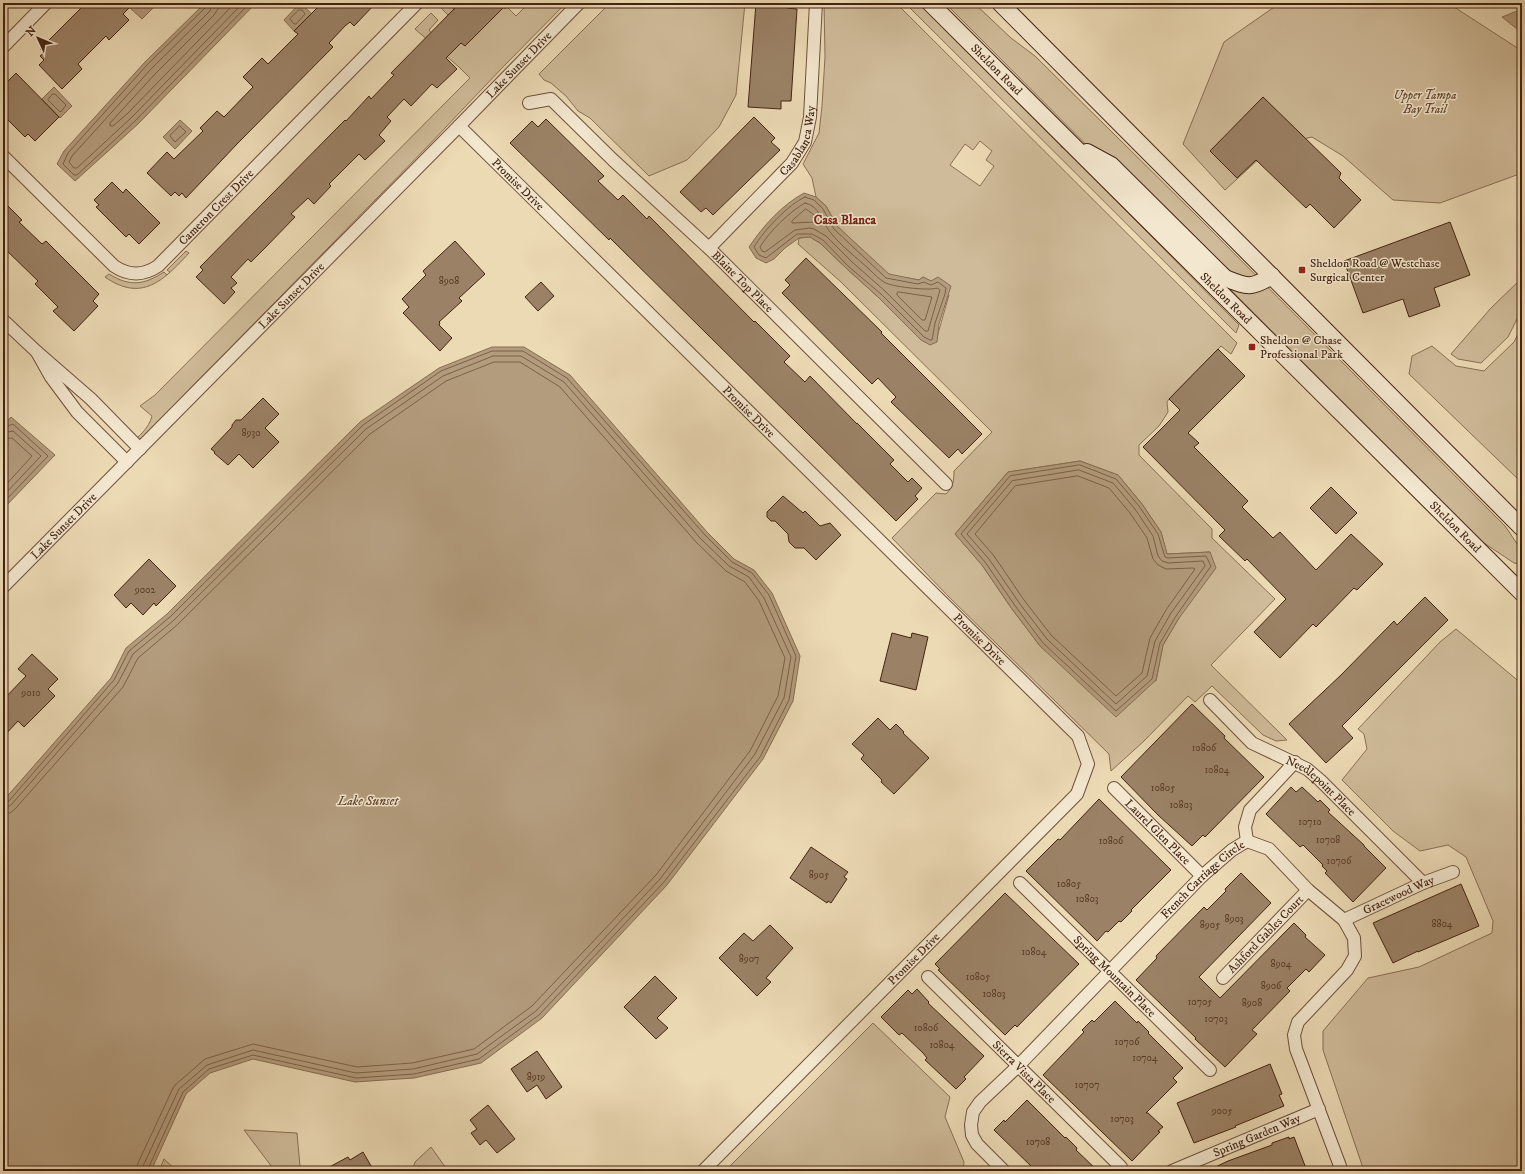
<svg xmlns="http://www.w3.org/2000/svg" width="1525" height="1174" font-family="'IM FELL DW Pica',serif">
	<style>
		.green { fill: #cfbb99; stroke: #8a6f54; fill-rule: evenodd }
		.water { fill: #b39c7d; stroke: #876c51 }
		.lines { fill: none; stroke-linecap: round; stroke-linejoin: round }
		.shore { stroke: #7c6046; stroke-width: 1 }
		.building { fill: #9b8266; stroke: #442310 }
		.street-casing { stroke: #6e5139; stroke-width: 14 }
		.secondary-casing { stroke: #442310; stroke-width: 18 }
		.street { stroke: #f3e7cf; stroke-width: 12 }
		.secondary { stroke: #f3e7cf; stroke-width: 16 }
		.poi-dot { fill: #8f2418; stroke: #f3e7cf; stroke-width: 1.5 }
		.labels { text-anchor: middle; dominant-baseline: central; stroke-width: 3; stroke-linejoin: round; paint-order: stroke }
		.number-label { font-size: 10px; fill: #5a3b26 }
		.street-label { font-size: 12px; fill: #442310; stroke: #f3e7cf }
		.park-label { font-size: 12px; font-style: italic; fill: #674932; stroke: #f3e7cf }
		.poi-label { font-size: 12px; fill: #442310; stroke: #f3e7cf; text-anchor: start }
		.neighbourhood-label { font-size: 13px; font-weight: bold; fill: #7a1f14; stroke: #f3e7cf }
		.water-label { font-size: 13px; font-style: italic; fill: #654731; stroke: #f3e7cf }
	</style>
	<rect width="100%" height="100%" fill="#ecdab5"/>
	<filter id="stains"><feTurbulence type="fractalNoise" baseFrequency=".005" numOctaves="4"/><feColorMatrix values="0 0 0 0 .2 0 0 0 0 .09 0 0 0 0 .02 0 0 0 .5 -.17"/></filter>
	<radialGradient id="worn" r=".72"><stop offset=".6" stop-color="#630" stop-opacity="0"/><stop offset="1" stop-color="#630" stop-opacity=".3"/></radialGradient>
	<g class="green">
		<path d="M441,3H448L454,9L453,10L498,3L505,9L507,7L516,16L529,3H566L502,68L426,148L132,448L129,444C139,437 149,428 152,416L140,406L155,395L470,78L459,67L415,29L431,13L438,20L429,30L433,35L448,15L438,5Z"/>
		<polygon points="610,3 745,3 736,95 719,127 687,160 649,176 590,118 578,111 566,96 551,83 544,80 539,74"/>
		<path d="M824,3H896L1237,343L1231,354L1221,346L1169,399L1167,402L1168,412L1159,426L1139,445V455L1212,529V538L1275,599L1211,665L1287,740L1276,741L1263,735L1212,686L1195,702L1188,696L1144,741L1111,771L1109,754L948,596L892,538L936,493L946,494C953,487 954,481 954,471L992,432L841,282L798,244L799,238L810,237L820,243L846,268L878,297L937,337L949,295L931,281L923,277L919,280L889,275L837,226L826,206L816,197L812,178L803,164L819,133L822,106L825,57ZM980,141L992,151L986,160L994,166L980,186L950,165L965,144L973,150ZM1080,461L1118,475L1142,504L1161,532L1167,554L1210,552L1179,618L1163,645L1156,681L1040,646L1012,609L982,565L955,534L1008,472Z"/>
		<polygon points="905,3 919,3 1061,145 1061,147 1065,149 1237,323 1239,325 1236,333"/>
		<polygon points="945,3 974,3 1011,38 1035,56 1199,218 1505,526 1522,551 1522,564 1514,563 1481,541"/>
		<polygon points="1280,3 1448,3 1522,51 1522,173 1440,203 1393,200 1343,156 1312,137 1273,146 1225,190 1183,144 1224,42"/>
		<path d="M186,251L189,253C164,280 142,303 105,277L109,274C130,287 144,285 164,272L167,275L170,272L167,270Z"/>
		<polygon points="1522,278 1522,309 1508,337 1481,363 1458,359 1451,354 1491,308"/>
		<polygon points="1522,326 1522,483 1409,374 1412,356 1432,346 1456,366 1484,371 1514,342"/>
		<polygon points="1456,629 1522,684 1522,1171 1364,1171 1323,1050 1323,1031 1368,978 1419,967 1492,933 1493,921 1466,857 1448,845 1420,851 1393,831 1342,780 1367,749 1364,734 1358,729 1440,642"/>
		<polygon points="873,1023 950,1097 945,1117 964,1162 963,1171 725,1171"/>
		<polygon points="244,1130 297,1133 300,1166 304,1171 275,1171"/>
		<polygon points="431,1147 448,1171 412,1171 415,1162"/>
		<polygon points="164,1159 177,1171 159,1171"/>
	</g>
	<g class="water">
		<polygon points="134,3 158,3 142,19 129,7"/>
		<polygon points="205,3 256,3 138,124 75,181 57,164 64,151 145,62"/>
		<polygon points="300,3 312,14 294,31 284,20"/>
		<polygon points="1522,9 1522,33 1502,17"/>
		<polygon points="54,87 72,106 60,118 42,99"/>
		<polygon points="180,120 192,131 175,149 163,137"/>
		<path d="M804,193L816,197L826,206L837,226L889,274L919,280L923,277L931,281L938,277L951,286L939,324L937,342L930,345L921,340L878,297L846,268L820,243L810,237L799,238L785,248L774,259L766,263L756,258L749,247C763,226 782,205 804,193Z"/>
		<polygon points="492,347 524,347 570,375 707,532 734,559 754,570 772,593 800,656 793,701 763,759 667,885 542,1018 481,1063 414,1078 355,1082 253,1059 210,1073 186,1094 151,1171 3,1171 3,801 111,678 126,648 167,614 360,422 439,368"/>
		<polygon points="11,417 55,455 3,509 3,426"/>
		<polygon points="1080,461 1118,475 1142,504 1161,532 1167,554 1210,552 1216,568 1179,618 1163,645 1156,680 1116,717 1040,646 1012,609 982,565 955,534 1008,472"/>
	</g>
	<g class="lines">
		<g class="shore">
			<polyline points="207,3 206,7 147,65 68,153 63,164 74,175 77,175 135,121 250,3"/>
			<polyline points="212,3 210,11 151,69 72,156 69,162 74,168 77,168 132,117 243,3"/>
			<polyline points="218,3 218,9 214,15 156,73 110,123 110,126 113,126 128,113 235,3"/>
			<polygon points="299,10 302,10 305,14 296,24 294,24 290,19"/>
			<polygon points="53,94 55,94 66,105 61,112 59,111 48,100"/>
			<polygon points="180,126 186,132 175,142 170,136"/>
			<path d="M805,197L814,200L823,209L834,229L886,278L918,284L924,282L931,285L938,282L946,288L945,294L935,323L932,340H930L924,337L881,294L848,266L823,240L812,234H797L766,258L759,255L754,247C764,230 788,205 805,197Z"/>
			<path d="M805,203C820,206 821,221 830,232C841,246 857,258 870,270C874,274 879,279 884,282C891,287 930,291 937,288L940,290L928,331H925L885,291L852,262L826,236L814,229L810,228L795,230L765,252L762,251L760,247C769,232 790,211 805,203Z"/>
			<polygon points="806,209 814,215 817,220 816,222 792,223 792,221"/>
			<polygon points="899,292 932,297 925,320 922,320 897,295 897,293"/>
			<polyline points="3,428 13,424 48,456 3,503"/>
			<polyline points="3,433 13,431 41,456 3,496"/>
			<polyline points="3,439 12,438 32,456 3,488"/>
			<polygon points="1080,465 1116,479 1139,506 1158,534 1165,557 1168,558 1206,556 1211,566 1176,616 1160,643 1152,679 1116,711 1043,643 1016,607 985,562 961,534 1010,476"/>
			<polygon points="1079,470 1113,483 1135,509 1153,536 1158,556 1162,561 1168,563 1203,561 1205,566 1171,613 1155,641 1147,676 1116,704 1047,639 1020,604 989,559 967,534 1012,481"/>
			<polygon points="1078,476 1109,488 1130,513 1147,538 1153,559 1158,565 1166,569 1193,568 1195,569 1166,610 1150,638 1142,673 1116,696 1051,635 1024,600 994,556 975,534 1015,486"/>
			<polyline points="3,803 8,802 114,680 129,651 170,617 363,425 441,371 492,351 523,351 567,378 704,534 732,562 752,573 769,595 796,656 789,700 760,757 664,882 539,1015 479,1059 414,1074 356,1078 253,1055 209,1069 183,1092 147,1171"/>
			<polyline points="3,808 8,807 11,805 118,683 133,654 173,621 366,429 443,376 493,356 521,356 564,382 700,538 729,566 749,577 764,598 791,657 784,698 755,754 660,879 536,1011 477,1054 413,1069 356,1073 253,1050 207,1065 179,1089 143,1166 142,1171"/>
			<polyline points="3,814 10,813 15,809 123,687 138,658 177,625 370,434 446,381 494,362 520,362 560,387 696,542 726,571 745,582 759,601 785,658 778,696 750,751 656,875 532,1006 474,1049 412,1063 357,1067 253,1044 205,1059 174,1086 138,1163 136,1171"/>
		</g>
	</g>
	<g class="building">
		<polygon points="86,3 134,3 123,14 129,20 109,40 106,36 78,64 82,69 62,89 39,65 44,60 40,56 44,53 40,49"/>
		<polygon points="322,3 376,3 354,26 350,22 345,26 329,43 333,47 237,144 186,198 182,193 179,196 175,192 171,196 147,173 167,152 174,159 203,131 200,128 217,111 224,117 253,87 243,77 262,58 268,64 298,34 294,31"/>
		<polygon points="460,3 508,3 465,46 461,43 446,58 457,69 437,88 432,84 411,106 404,99 387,117 391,121 379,135 385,141 365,160 359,154 329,184 331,186 314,204 308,198 291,214 295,217 263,250 251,262 248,259 231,277 237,283 231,288 235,292 224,304 196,277 203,270 200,267 340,125 345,120 346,121 369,96 371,99 394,75 391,73"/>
		<polygon points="756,3 787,3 787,8 797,9 791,101 781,101 781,109 748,107"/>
		<polygon points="16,73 59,117 35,141 28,134 25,137 3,115 3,86"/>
		<polygon points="1263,97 1341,173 1339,178 1361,200 1334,228 1310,204 1306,208 1256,160 1237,178 1210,151"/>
		<polygon points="754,117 775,138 771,142 780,150 713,215 706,208 701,212 680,192"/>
		<polygon points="546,119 604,176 598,181 618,200 623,195 647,219 649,216 754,322 755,321 790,356 784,362 805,382 810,376 857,424 857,423 894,460 890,464 908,482 912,478 922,488 915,496 918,499 896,521 610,238 609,240 510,143 532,121 538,127"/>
		<polygon points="112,182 123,193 126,189 160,223 139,244 129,234 126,237 96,207 99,205 94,200"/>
		<polygon points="3,201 22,220 19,222 42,244 46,241 99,294 93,301 98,306 74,331 53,311 58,307 35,284 38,281 3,247"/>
		<polygon points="1450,222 1470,275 1434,288 1440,306 1409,317 1403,299 1363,313 1344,261"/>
		<polygon points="455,241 485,274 459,298 462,301 439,322 440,323 439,325 452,338 440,351 403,313 409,307 402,299 426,275 423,271"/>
		<polygon points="806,258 882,332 881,333 982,434 962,454 958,449 949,458 891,402 896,397 878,378 872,384 782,293 790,285 785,280"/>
		<polygon points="541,282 554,296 538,311 525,297"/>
		<polygon points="1218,349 1245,376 1188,433 1199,443 1194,447 1248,501 1242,507 1273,538 1280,532 1316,570 1351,534 1383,564 1357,590 1354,588 1316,627 1313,624 1280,658 1254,632 1286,599 1247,559 1245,561 1219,536 1225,530 1143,447 1180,410 1169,399"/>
		<polygon points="263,398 279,414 265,428 279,442 253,468 239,454 228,465 214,453 215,452 211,449 232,427 232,425 236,420 241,420"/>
		<polygon points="1331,487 1357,513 1336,534 1310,508"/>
		<polygon points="783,496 803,513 805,511 820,526 830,523 841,535 816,560 804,548 795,548 789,542 788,534 775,521 771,521 767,517 767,512"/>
		<polygon points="149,559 176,586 156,606 154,603 143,615 131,603 126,608 114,595"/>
		<polygon points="1425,597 1448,620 1342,726 1353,738 1326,763 1289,724 1341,675 1394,621 1397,625"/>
		<polygon points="892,633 911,638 912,633 928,637 916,690 880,681"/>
		<polygon points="32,654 58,679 48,689 55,696 24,727 18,721 3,737 3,700 26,676 18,669"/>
		<polygon points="1192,704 1225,736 1224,738 1264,777 1205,837 1203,835 1192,846 1158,815 1121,777"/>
		<polygon points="878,718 890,730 896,724 904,732 903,733 929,758 894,794 881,782 882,780 861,759 864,755 852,744"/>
		<polygon points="1291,787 1296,792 1302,787 1318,802 1320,800 1330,810 1328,812 1364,845 1364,846 1386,868 1353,902 1325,873 1327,871 1322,866 1323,865 1303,845 1300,847 1266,814"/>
		<polygon points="1099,799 1171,870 1131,910 1132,911 1121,922 1119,921 1108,932 1106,931 1097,941 1026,871 1058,839 1060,840"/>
		<polygon points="811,847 848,872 844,877 847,879 831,903 828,901 827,903 790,878"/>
		<polygon points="1241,873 1271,903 1199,977 1220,998 1294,923 1306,935 1305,937 1325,955 1309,972 1306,969 1287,988 1290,991 1252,1030 1257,1034 1225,1067 1195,1039 1196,1038 1136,980 1157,958 1156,956 1204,907 1207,910 1226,891 1225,889"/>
		<polygon points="1461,884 1479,926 1418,952 1418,951 1393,963 1373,923"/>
		<polygon points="1005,893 1079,964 1017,1027 1015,1025 1005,1035 938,970 940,969 935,964"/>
		<polygon points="770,925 793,948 766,978 771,982 757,996 719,958 744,933 753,941"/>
		<polygon points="655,976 677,998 657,1018 668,1028 656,1039 624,1007"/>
		<polygon points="917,989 929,1002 928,1003 984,1056 964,1077 966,1079 956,1089 925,1060 927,1058 923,1053 902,1033 899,1035 881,1017 908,990 912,994"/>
		<polygon points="1115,1001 1137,1023 1138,1021 1149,1032 1148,1033 1183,1068 1173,1078 1177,1082 1146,1113 1148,1113 1163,1127 1158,1131 1160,1132 1132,1161 1043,1075 1084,1032 1082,1030 1092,1020 1094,1022"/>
		<polygon points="537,1051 562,1087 546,1099 537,1085 527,1092 511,1069"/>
		<polygon points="1270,1064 1282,1094 1279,1095 1284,1106 1235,1126 1236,1127 1194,1143 1177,1103"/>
		<polygon points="1027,1100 1065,1138 1066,1137 1077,1148 1076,1150 1098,1171 1036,1171 994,1130 1004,1120 1005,1122"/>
		<polygon points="488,1105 515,1139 497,1153 486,1140 480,1145 471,1133 477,1129 470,1120"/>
		<polygon points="1289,1137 1289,1139 1294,1137 1307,1171 1207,1171 1228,1161 1272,1145 1272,1143"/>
		<polygon points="363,1152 374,1171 322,1171 348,1157 350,1160"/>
	</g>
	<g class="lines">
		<defs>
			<g id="street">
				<polyline points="3,47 46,3"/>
				<path id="s1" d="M529,103L551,99L613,160L712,251L946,484"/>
				<path id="s2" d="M459,126L1078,736L1088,764L1077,794L703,1171"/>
				<path id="s3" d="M3,156L114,266C129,276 143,276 158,266L417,3"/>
				<path id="s4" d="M709,248L792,163L805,142L810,117L816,3"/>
				<polyline points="3,320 37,352"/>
				<polyline points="127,462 77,412 51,377 37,352 91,399 140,449"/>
				<path id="s5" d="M3,587L459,126L579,3"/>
				<path id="s6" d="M1210,700L1252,743L1307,769L1320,780L1423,883"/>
				<path id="s7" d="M1114,788L1202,876"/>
				<polyline points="1247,841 1269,849 1308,890 1344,920 1354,938 1355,956 1347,970 1298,1022 1294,1035 1296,1049 1340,1166 1340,1171"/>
				<polyline points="1247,841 1245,827 1250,810 1295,762"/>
				<path id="s8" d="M1020,883L1210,1070"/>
				<path id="s9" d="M1344,920L1423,883L1453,872"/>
				<path id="s10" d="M928,977L1121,1167"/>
				<path id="s11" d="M1223,978L1308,890"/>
				<path id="s12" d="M1004,1171L977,1144L972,1135L971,1125L973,1112L980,1102L1018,1066L1202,876L1232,850L1247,841"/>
				<path id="s13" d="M1172,1171L1319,1109"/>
			</g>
			<g id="secondary">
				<path id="s14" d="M930,3L1522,593"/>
				<polyline points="1000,3 1522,528"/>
				<path d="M1087,152L1111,165L1225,278C1248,287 1250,289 1272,276"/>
			</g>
		</defs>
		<use href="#street" class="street-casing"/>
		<use href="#secondary" class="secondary-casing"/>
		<use href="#street" class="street"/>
		<use href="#secondary" class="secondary"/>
	</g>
	<g class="poi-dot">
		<rect x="1298" y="266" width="8" height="8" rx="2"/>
		<rect x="1248" y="343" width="8" height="8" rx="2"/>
	</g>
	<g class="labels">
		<g class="number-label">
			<text x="449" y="281">8908</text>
			<text x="251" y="433">8930</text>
			<text x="145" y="590">9002</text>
			<text x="31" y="693">9010</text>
			<text x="1204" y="748">10806</text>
			<text x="1217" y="770">10804</text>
			<text x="1163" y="788">10805</text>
			<text x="1181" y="805">10803</text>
			<text x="1310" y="822">10710</text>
			<text x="1328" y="840">10708</text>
			<text x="1111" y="841">10806</text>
			<text x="1339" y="861">10706</text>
			<text x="819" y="875">8905</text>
			<text x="1069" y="884">10805</text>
			<text x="1087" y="899">10803</text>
			<text x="1234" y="919">8903</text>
			<text x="1442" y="924">8804</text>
			<text x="1210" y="925">8905</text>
			<text x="1034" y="952">10804</text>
			<text x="749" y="959">8907</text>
			<text x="1281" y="964">8904</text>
			<text x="978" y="977">10805</text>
			<text x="1271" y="986">8906</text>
			<text x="994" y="994">10803</text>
			<text x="1200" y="1002">10705</text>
			<text x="1252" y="1003">8908</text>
			<text x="1216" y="1019">10703</text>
			<text x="926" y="1028">10806</text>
			<text x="1127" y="1042">10706</text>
			<text x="942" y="1045">10804</text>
			<text x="1145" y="1058">10704</text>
			<text x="536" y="1077">8919</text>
			<text x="1087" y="1085">10707</text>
			<text x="1222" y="1111">9005</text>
			<text x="1122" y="1119">10703</text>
			<text x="1038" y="1142">10708</text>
		</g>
		<g class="street-label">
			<text stroke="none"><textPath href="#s5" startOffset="734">Lake Sunset Drive</textPath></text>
			<text stroke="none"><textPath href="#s14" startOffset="94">Sheldon Road</textPath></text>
			<text stroke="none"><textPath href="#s4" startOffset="142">Casablanca Way</textPath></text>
			<text stroke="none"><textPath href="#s2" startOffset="83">Promise Drive</textPath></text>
			<text stroke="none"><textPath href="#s3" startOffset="286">Cameron Crest Drive</textPath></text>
			<text stroke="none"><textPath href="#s1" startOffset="287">Blaine Top Place</textPath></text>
			<text stroke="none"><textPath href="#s5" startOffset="410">Lake Sunset Drive</textPath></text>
			<text stroke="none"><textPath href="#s14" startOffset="418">Sheldon Road</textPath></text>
			<text stroke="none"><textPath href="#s2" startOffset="407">Promise Drive</textPath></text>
			<text stroke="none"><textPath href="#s5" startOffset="86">Lake Sunset Drive</textPath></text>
			<text stroke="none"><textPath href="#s14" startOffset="742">Sheldon Road</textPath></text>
			<text stroke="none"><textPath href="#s2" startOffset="731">Promise Drive</textPath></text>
			<text stroke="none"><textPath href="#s6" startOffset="142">Needlepoint Place</textPath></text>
			<text stroke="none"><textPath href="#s7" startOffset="62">Laurel Glen Place</textPath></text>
			<text stroke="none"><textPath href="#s12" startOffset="399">French Carriage Circle</textPath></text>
			<text stroke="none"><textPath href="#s9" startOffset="60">Gracewood Way</textPath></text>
			<text stroke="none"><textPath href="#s11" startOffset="61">Ashford Gables Court</textPath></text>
			<text transform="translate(914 959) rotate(-45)">Promise Drive</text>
			<text stroke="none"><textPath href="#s8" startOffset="133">Spring Mountain Place</textPath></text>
			<text stroke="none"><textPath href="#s10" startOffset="135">Sierra Vista Place</textPath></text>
			<text stroke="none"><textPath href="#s13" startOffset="92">Spring Garden Way</textPath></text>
		</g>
		<g class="park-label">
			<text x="1425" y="95">Upper Tampa<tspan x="1425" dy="14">Bay Trail</tspan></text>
		</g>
		<g class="poi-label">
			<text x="1310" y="263">Sheldon Road @ Westchase<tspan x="1310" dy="14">Surgical Center</tspan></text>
			<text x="1260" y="340">Sheldon @ Chase<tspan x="1260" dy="14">Professional Park</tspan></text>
		</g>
		<g class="neighbourhood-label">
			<text x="845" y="220">Casa Blanca</text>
		</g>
		<g class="water-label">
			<text x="368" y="801">Lake Sunset</text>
		</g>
	</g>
	<rect width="1525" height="1174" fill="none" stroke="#ecdab5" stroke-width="16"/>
	<rect x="4" y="4" width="1517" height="1166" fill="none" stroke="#442310" stroke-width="2"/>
	<rect x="8" y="8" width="1509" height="1158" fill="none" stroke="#442310"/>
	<g transform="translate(38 38) rotate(314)" stroke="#f3e7cf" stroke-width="3" paint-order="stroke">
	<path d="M0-3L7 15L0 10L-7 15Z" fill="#442310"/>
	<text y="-6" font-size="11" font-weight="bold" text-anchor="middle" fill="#442310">N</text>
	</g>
	<rect width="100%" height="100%" filter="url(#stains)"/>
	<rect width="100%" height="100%" fill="url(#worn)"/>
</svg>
